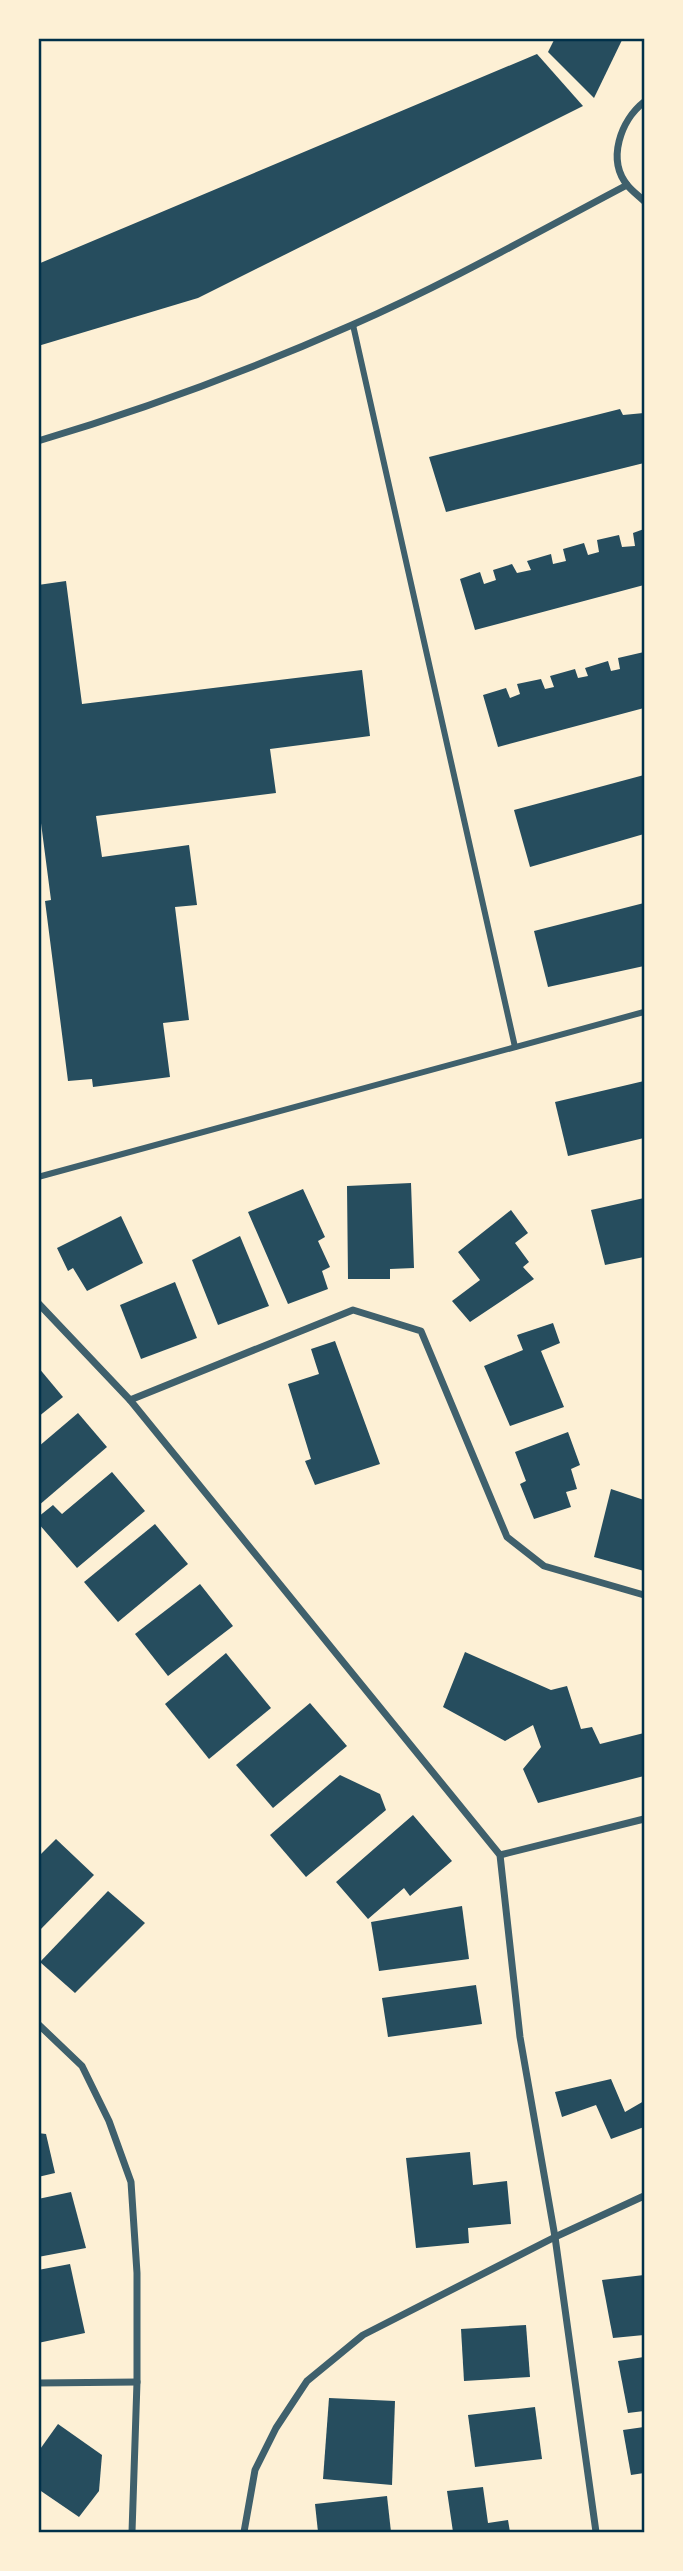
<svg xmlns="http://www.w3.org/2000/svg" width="683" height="2571" font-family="Ubuntu,sans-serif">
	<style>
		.building { fill: #264d5e }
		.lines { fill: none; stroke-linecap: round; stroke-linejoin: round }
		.pedestrian { stroke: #3f606c; stroke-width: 6 }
		.minor { stroke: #3f606c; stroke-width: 7 }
		.neatline { fill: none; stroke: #003049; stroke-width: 2.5 }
	</style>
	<rect width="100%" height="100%" fill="#fdf0d5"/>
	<g class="building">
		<polygon points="555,38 623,38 594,98 548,52"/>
		<polygon points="537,54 583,106 198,298 38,346 38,264"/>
		<polygon points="620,409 623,415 644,413 644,463 446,512 429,457"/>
		<polygon points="644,529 644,585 475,630 460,579 480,572 484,584 496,580 493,570 512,564 517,573 531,570 527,561 551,554 553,564 566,561 563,549 584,543 588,555 599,552 597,540 619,535 622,547 635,546 633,533"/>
		<polygon points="66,581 82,704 362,670 370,736 270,749 276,793 96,816 102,857 189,845 197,905 175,907 189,1020 163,1023 170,1077 93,1087 92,1079 68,1081 45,901 51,900 38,800 38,585"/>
		<polygon points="644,652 644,708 498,747 483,695 506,688 510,698 520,694 517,684 541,679 545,689 554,687 550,676 575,669 578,678 588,676 585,668 608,661 611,671 620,669 618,658"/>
		<polygon points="644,775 644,834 530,867 514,810"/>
		<polygon points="644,903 644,966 548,987 534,931"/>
		<polygon points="644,1081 644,1138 568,1156 555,1102"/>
		<polygon points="411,1183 414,1268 390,1269 390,1279 348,1279 347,1186"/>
		<polygon points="303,1189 325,1237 318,1241 330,1267 322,1271 328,1289 288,1304 248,1212"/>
		<polygon points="644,1198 644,1257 605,1265 591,1210"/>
		<polygon points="511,1210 528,1233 515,1243 529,1262 523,1267 534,1279 470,1322 452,1301 480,1280 458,1252"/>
		<polygon points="121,1216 143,1263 87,1291 73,1268 68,1271 57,1248"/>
		<polygon points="240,1236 269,1306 218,1325 192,1260"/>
		<polygon points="175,1282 197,1338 141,1359 120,1305"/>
		<polygon points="553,1323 560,1343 541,1351 564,1407 510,1426 484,1366 523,1350 517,1335"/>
		<polygon points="335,1341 380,1464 315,1485 305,1461 311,1459 288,1384 319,1374 311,1349"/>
		<polygon points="38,1367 63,1397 38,1417"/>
		<polygon points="78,1413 107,1447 38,1506 38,1447"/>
		<polygon points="568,1432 580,1465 571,1469 577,1489 566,1492 571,1507 534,1519 520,1484 526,1481 515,1452"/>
		<polygon points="112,1472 145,1511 77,1568 38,1523 38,1517 53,1505 62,1514"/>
		<polygon points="611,1489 644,1500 644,1571 594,1557"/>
		<polygon points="155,1524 188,1564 118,1622 84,1582"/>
		<polygon points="200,1584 233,1626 168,1676 135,1634"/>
		<polygon points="465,1652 551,1690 567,1686 581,1729 592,1727 600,1744 644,1733 644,1776 538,1803 523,1769 541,1747 533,1725 505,1741 443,1707"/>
		<polygon points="226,1653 271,1708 209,1759 165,1704"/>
		<polygon points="310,1703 347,1746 273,1808 236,1765"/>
		<polygon points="340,1775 380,1794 386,1810 306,1877 270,1835"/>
		<polygon points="413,1815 452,1861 410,1896 404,1888 368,1919 336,1882"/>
		<polygon points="56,1839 94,1875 38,1932 38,1857"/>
		<polygon points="108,1891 145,1923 75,1993 40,1962"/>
		<polygon points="462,1906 469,1959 379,1971 371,1922"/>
		<polygon points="476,1985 482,2024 388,2037 382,1998"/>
		<polygon points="611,2079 625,2112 644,2101 644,2127 611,2139 596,2105 562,2117 555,2092"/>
		<polygon points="38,2133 46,2134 55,2173 38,2177"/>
		<polygon points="470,2152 473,2185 507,2181 511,2224 468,2228 469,2243 416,2248 406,2158"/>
		<polygon points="71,2192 86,2248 38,2257 38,2199"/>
		<polygon points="70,2264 85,2333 38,2343 38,2270"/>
		<polygon points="644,2275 644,2335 613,2338 602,2280"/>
		<polygon points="526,2325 530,2377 464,2381 461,2329"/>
		<polygon points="644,2357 644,2411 628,2413 618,2361"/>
		<polygon points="329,2398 395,2401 392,2485 323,2479"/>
		<polygon points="535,2407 542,2459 475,2467 468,2415"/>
		<polygon points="58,2424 102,2455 99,2491 79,2517 38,2489 38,2452"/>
		<polygon points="644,2427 644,2473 631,2475 623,2430"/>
		<polygon points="483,2487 488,2523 508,2520 510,2532 453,2532 447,2491"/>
		<polygon points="387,2496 391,2532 318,2532 315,2504"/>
	</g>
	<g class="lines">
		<g class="pedestrian">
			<polyline points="353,325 515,1047"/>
			<polyline points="38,1177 644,1012"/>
		</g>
		<g class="minor">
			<path d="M644,102C621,120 606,160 628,186C632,191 639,196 644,201"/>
			<path d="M38,441C146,409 250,370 352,325C446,284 536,233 627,185"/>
			<polyline points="38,1303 130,1400 500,1855 520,2037 555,2237 596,2532"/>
			<polyline points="130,1400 353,1310 421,1331 507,1537 544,1566 644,1595"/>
			<polyline points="500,1855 644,1819"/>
			<polyline points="38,2024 82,2066 109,2121 131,2182 137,2273 137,2382 132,2532"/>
			<polyline points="38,2383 137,2382"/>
			<polyline points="244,2532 255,2470 276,2428 307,2381 363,2335 555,2237 644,2196"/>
		</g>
	</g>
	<rect width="683" height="2571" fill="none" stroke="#fdf0d5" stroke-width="80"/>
	<rect x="40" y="40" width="603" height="2491" class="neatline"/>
</svg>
